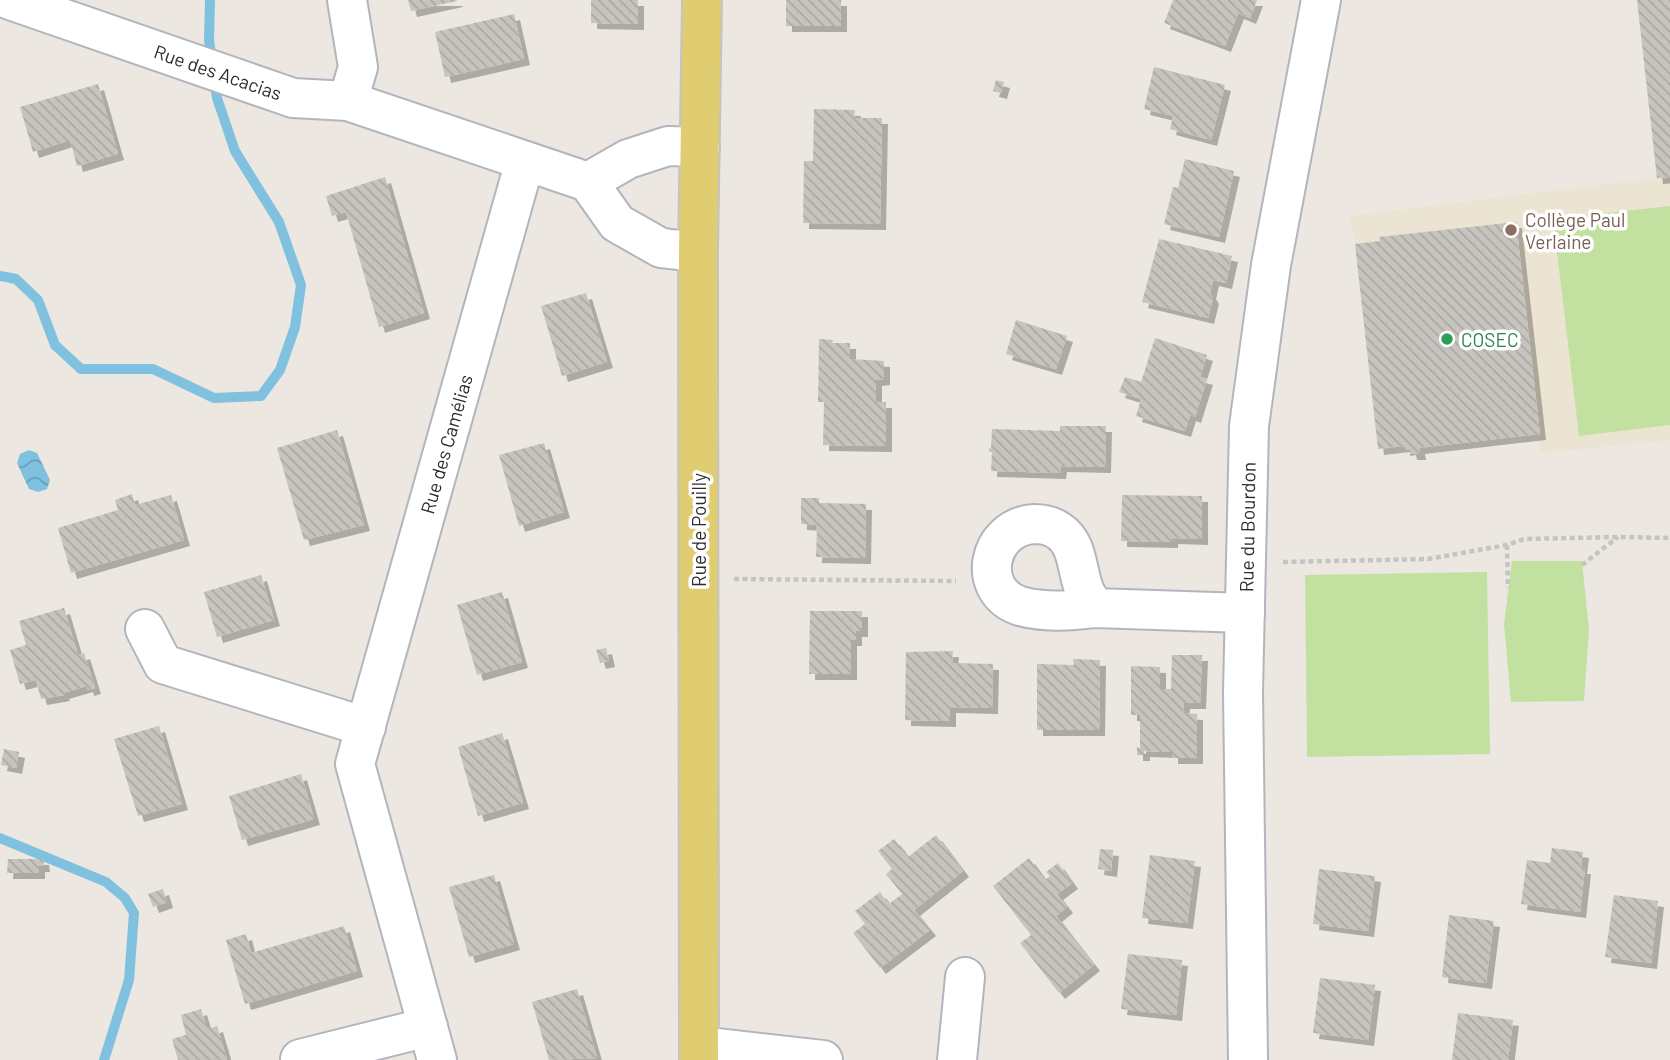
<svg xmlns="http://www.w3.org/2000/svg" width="1670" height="1060" font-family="Barlow,sans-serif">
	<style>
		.education { fill: #ebe4d2 }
		.pitch { fill: #c2e1a1 }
		.water { fill: url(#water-waves) }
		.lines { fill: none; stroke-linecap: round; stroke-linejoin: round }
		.stream { stroke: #80c1e0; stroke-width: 10 }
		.building { fill: url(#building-back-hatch); filter: url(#shadow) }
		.minor-casing { stroke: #b3b5be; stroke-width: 42 }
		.major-casing { stroke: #c4c4c4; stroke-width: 42 }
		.path { stroke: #c4c4c4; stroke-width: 4.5; stroke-dasharray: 5 3.5; stroke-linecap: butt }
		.minor { stroke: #fff; stroke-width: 38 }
		.major { stroke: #e0cc71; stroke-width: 38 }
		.education-dot { fill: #8d6e63; stroke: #fff; stroke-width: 2.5 }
		.leisure-dot { fill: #2e9e5b; stroke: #fff; stroke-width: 2.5 }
		.labels { text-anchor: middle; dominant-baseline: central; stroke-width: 7; stroke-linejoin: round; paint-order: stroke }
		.street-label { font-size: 19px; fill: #2c2c2c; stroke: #fff }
		.education-label { font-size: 19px; fill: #785e54; stroke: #fff; text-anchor: start }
		.leisure-label { font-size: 19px; fill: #27864d; stroke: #fff; text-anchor: start }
	</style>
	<defs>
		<pattern id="water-waves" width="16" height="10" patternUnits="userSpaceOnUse" patternTransform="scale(1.75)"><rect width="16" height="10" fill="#80c1e0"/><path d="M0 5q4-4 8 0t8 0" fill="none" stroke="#699db6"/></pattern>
		<pattern id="building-back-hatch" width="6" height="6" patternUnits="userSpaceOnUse" patternTransform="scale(1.75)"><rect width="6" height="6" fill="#c7c4bf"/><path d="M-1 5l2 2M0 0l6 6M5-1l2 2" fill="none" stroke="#aba9a4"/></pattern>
		<filter id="shadow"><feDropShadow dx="6" dy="6" stdDeviation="0" flood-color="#0004"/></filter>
	</defs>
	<rect width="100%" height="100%" fill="#ece7e0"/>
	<polygon class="education" points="1637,0 1670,0 1670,440 1539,453 1540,434 1419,448 1420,454 1411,454 1410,449 1404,450 1403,446 1378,449 1355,244 1349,216 1657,178"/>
	<g class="pitch">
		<polygon points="1670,206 1670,425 1579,436 1553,219"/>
		<polygon points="1512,561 1582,561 1589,630 1584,701 1511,702 1504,624"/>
		<polygon points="1487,572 1490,754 1307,757 1305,575"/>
	</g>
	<polygon class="water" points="29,450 37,453 50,480 47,489 38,492 29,489 17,463 20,454"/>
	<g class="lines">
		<g class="stream">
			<polyline points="210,0 209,40 212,62"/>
			<polyline points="0,276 16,279 38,300 55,345 81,369 153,369 214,398 261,396 280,370 295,327 301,285 279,222 235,151 217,98 214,78"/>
			<polyline points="0,838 106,882 125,898 134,913 129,980 104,1060"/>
		</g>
	</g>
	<g class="building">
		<polygon points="408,0 456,0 457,1 411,11"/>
		<polygon points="591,0 638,0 638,24 591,23"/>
		<rect x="786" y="0" width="55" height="26"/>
		<polygon points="1173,0 1257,0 1250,18 1238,13 1225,46 1164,23"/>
		<polygon points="1637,0 1670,0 1670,177 1657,178"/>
		<polygon points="514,14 524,59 445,77 435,32"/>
		<polygon points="1154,67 1225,85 1211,140 1170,129 1173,116 1144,109"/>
		<polygon points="996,80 1004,82 1001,93 993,91"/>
		<polygon points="98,84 118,154 77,166 70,140 33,152 20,107"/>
		<polygon points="814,109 855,110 854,118 882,118 880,224 803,223 804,161 813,161"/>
		<polygon points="1185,159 1234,171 1219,237 1164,224 1173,187 1178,188"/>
		<polygon points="385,177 424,313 379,327 346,212 332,216 326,196"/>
		<polygon points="1516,222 1540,434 1419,448 1420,454 1411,454 1410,449 1404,450 1404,446 1378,449 1355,244 1380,241 1379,237"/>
		<polygon points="1159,239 1232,256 1226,283 1213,280 1210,293 1213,298 1208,318 1142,302"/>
		<polygon points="586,293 607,362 562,376 541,306"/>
		<polygon points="1016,320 1067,336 1056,369 1006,354"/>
		<polygon points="1155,338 1207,355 1200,377 1207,379 1195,417 1190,415 1185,431 1136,416 1141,399 1119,392 1125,377 1141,382"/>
		<polygon points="819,339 833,340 832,343 850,343 850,359 884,361 884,379 876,380 876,402 886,402 886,446 823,445 824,402 818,402"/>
		<polygon points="1060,426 1106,426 1105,467 1061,466 1060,473 991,471 992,452 989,452 989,448 991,449 992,429 1060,431"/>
		<polygon points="337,430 364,525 304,540 277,448"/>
		<polygon points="544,443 564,512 519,526 499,455"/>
		<polygon points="132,494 135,505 171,495 184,540 71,573 58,528 118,510 115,500"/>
		<polygon points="1122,495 1202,496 1202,539 1172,538 1172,542 1121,541"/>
		<polygon points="801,498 819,498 819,503 866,504 865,558 816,557 817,525 801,524"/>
		<polygon points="261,575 274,620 217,637 204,592"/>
		<polygon points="502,592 522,662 477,675 457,605"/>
		<polygon points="64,608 78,655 84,653 95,688 88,690 87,686 63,693 64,695 41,699 36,680 20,684 10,650 26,645 19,621"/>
		<polygon points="810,611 862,611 862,631 856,631 856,640 851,640 851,674 809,674"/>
		<polygon points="606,648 609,661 600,663 596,650"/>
		<polygon points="953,651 952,663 993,664 992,708 950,707 950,721 905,720 906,652"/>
		<polygon points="1172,655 1202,655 1200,703 1184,703 1183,713 1197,714 1197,758 1172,758 1172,752 1144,751 1144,755 1137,755 1137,747 1140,748 1140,715 1131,715 1131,666 1160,667 1160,689 1171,689"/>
		<polygon points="1073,659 1100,660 1099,730 1037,730 1037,664 1074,665"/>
		<polygon points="159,726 182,804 138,816 114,739"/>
		<polygon points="502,733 523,803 478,816 458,747"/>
		<polygon points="4,749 19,752 16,768 1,765"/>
		<polygon points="301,774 314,819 242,840 229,796"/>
		<polygon points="936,835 963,871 914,910 930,930 880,968 853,933 865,924 855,911 880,892 889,904 902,894 886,874 892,869 878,851 894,839 908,857"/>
		<polygon points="1552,848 1583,852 1581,868 1585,868 1580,912 1521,904 1527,860 1550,863"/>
		<polygon points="1100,849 1113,850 1111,871 1098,869"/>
		<polygon points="1150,855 1195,861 1187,923 1142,918"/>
		<polygon points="1029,858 1045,880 1050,876 1046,872 1058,863 1072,883 1057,894 1067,907 1056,916 1094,965 1059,993 1020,943 1031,935 993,886"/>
		<polygon points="8,859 43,859 44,866 39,866 39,873 7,873"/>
		<polygon points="1319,869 1375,876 1368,931 1313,924"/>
		<polygon points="494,875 514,944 469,957 449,887"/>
		<polygon points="163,889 167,902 153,907 148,894"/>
		<polygon points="1614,895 1658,901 1651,963 1605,957"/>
		<polygon points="1449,915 1494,921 1486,983 1442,977"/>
		<polygon points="344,926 357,971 245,1004 226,940 246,934 251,953"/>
		<polygon points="1128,954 1182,960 1176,1015 1121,1009"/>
		<polygon points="1320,978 1375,985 1368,1040 1313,1033"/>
		<polygon points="577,989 597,1058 549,1060 532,1002"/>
		<polygon points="201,1009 207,1029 217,1026 227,1060 178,1060 172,1039 186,1035 181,1015"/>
		<polygon points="1458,1013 1513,1020 1508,1060 1452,1060"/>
	</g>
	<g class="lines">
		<defs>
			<g id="minor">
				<polyline points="10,0 293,98 348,101 588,182 617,223 661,248 698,252"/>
				<polyline points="347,0 358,67 348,101"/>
				<polyline points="588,182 628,159 668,146 700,147"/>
				<path d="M1095,608C1092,603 1089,599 1086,594C1076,574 1080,545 1059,531C1052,526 1042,524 1034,524C987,527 975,591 1020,606C1044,613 1071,611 1095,608L1245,613"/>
				<polyline points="145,629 163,664 366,727"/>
				<polyline points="699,1046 823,1060"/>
				<polyline points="300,1059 428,1027"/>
				<polyline points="437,1060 355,764 525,161"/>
				<polyline points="957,1060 965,977"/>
				<polyline points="1248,1060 1243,692 1249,426 1271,265 1321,0"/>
			</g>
			<polyline id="major" points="699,1060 698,252 702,0"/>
		</defs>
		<use href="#minor" class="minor-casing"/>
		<use href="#major" class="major-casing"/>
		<g class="path">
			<polyline points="1507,545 1508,588"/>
			<polyline points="1283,562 1428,559 1507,545 1524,539 1619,537 1670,538"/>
			<polyline points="1582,565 1618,537"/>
			<polyline points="734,579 956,581"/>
		</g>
		<use href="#minor" class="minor"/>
		<use href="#major" class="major"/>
	</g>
	<circle class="education-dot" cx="1511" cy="230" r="7"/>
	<circle class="leisure-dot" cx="1447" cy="339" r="7"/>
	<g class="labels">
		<g class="street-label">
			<text transform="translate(218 72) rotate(19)">Rue des Acacias</text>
			<text transform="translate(446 444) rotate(-74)">Rue des Camélias</text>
			<text transform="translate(1247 527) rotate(-89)">Rue du Bourdon</text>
			<text transform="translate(698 530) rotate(-90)">Rue de Pouilly</text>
		</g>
		<g class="education-label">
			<text x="1525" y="219">Collège Paul<tspan x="1525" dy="22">Verlaine</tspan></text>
		</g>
		<g class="leisure-label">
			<text x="1461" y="339">COSEC</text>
		</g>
	</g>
</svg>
